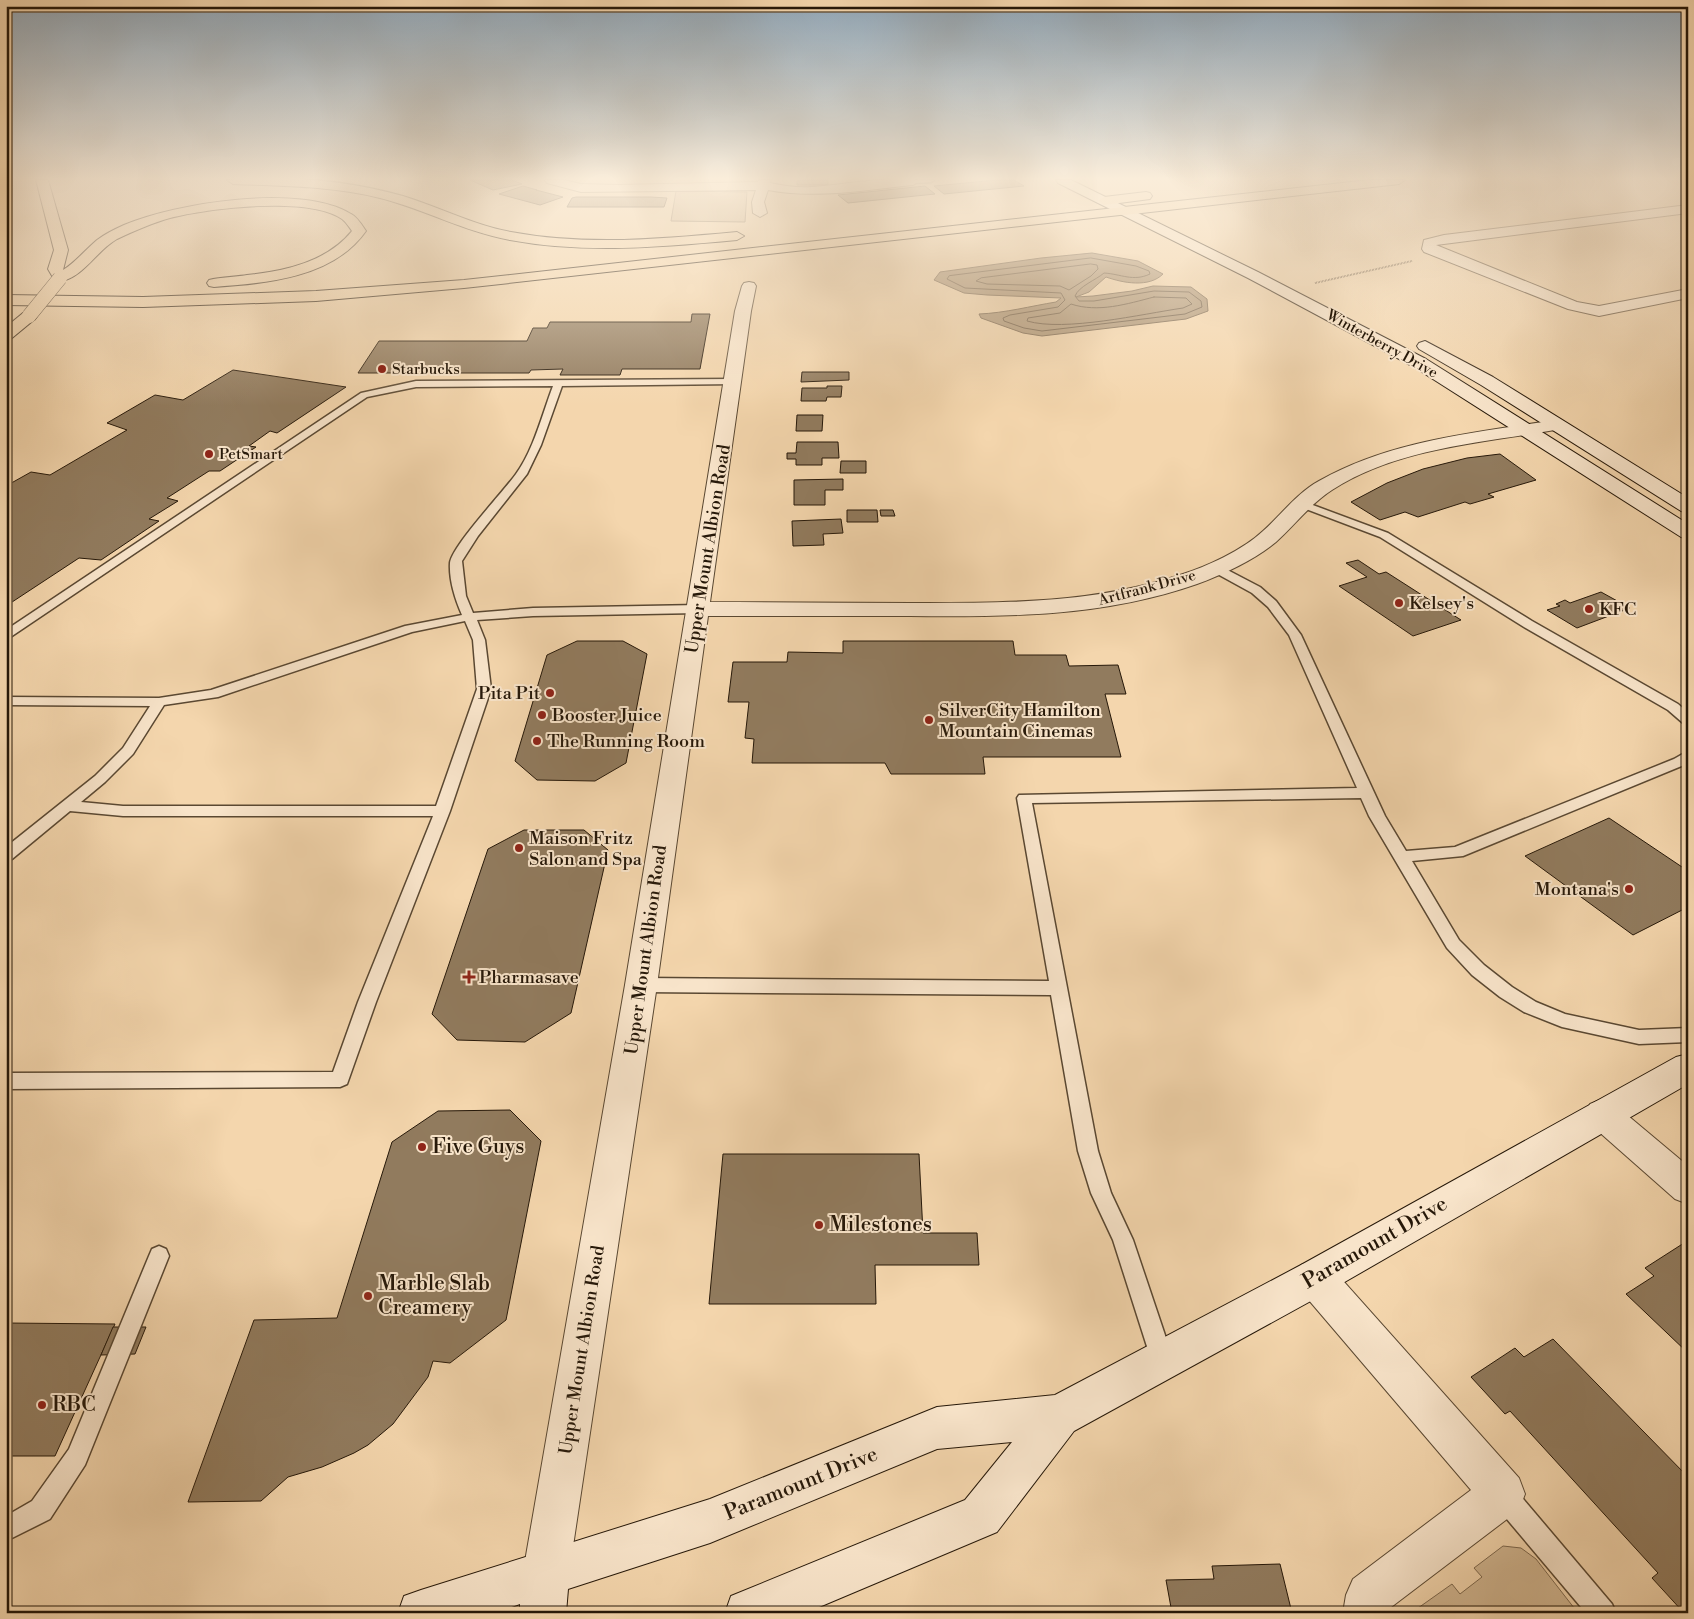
<svg xmlns="http://www.w3.org/2000/svg" width="1694" height="1619" font-family="'Libre Bodoni',serif">
	<style>
		.green { fill: #d1b691; stroke: #7c674d }
		.water { fill: #ae9575; stroke: #78634a }
		.lines { fill: none; stroke-linecap: round; stroke-linejoin: round }
		.shore { stroke: #6a563f; stroke-width: 1 }
		.building { fill: #917b5e; stroke: #261809 }
		.lane-casing { stroke: #5a4832; stroke-width: 3 }
		.street-casing { stroke: #5a4832; stroke-width: 2 }
		.secondary-casing { stroke: #261809; stroke-width: 2 }
		.primary-casing { stroke: #261809; stroke-width: 2 }
		.highway-casing { stroke: #261809; stroke-width: 2 }
		.path { stroke: #261809; stroke-width: 2; stroke-dasharray: 0.5 1; stroke-linecap: butt }
		.lane { fill: #f8e4ca; fill-rule: evenodd }
		.street { fill: #f8e4ca; fill-rule: evenodd }
		.secondary { fill: #f8e4ca; fill-rule: evenodd }
		.primary { fill: #f4d6ad; fill-rule: evenodd }
		.highway { fill: #f4d6ad; fill-rule: evenodd }
		.highway-bridge-casing { stroke: #261809; stroke-width: 15; stroke-linecap: butt }
		.highway-bridge { stroke: #f4d6ad; stroke-width: 14 }
		.poi-dot { fill: #8f2418; stroke: #f8e4ca; stroke-width: 2 }
		.labels { text-anchor: middle; dominant-baseline: central; stroke-width: 4; stroke-linejoin: round; paint-order: stroke }
		.far-street-label { font-size: 15px; fill: #261809; stroke: #f8e4ca }
		.far-poi-label { font-size: 15px; fill: #261809; stroke: #f8e4ca; text-anchor: start }
		.street-label { font-size: 18px; fill: #261809; stroke: #f8e4ca }
		.poi-label { font-size: 18px; fill: #261809; stroke: #f8e4ca; text-anchor: start }
		.near-poi-label { font-size: 21px; fill: #261809; stroke: #f8e4ca; text-anchor: start }
		.near-street-label { font-size: 21px; fill: #261809; stroke: #f8e4ca }
	</style>
	<rect width="100%" height="100%" fill="#f4d6ad"/>
	<filter id="stains"><feTurbulence type="fractalNoise" baseFrequency=".004" numOctaves="4"/><feColorMatrix values="0 0 0 0 .2 0 0 0 0 .09 0 0 0 0 .02 0 0 0 .5 -.17"/></filter>
	<radialGradient id="worn" r=".72"><stop offset=".6" stop-color="#630" stop-opacity="0"/><stop offset="1" stop-color="#630" stop-opacity=".3"/></radialGradient>
	<g class="green">
		<polygon points="676,191 747,192 745,222 671,221"/>
		<polygon points="1503,1546 1521,1548 1536,1559 1578,1613 1411,1613 1452,1584 1460,1594 1482,1577 1474,1568"/>
	</g>
	<path class="water" d="M1092,253L1138,261L1163,274C1149,288 1123,283 1106,277L1089,292L1076,297L1093,296L1132,291L1153,286L1191,287L1207,299L1208,311L1186,319L1042,336L1023,333L981,318L979,314C1005,313 1031,306 1056,302L1061,298L987,295L964,293L934,280L940,272L1041,258Z"/>
	<g class="lines">
		<g class="shore">
			<path d="M1091,258L1136,266L1149,271L1150,274C1133,282 1121,274 1104,273C1096,280 1079,286 1075,296L1079,301H1094L1154,291L1189,292L1201,301L1202,307L1185,314L1042,331L1024,328L1004,321L1003,318L1010,315L1058,307L1065,300L1061,293L965,288L947,279L949,276Z"/>
			<polygon points="1091,264 1097,265 1098,269 1091,276 1069,290 1060,286 987,284 976,281 981,278"/>
			<path d="M1154,297L1186,298L1192,304L1183,308C1142,314 1065,332 1027,321L1028,318L1060,313L1071,304C1098,313 1127,304 1154,297Z"/>
		</g>
	</g>
	<g class="building">
		<polygon points="470,180 512,180 522,184 493,190"/>
		<polygon points="804,180 828,180 828,185 797,185 797,181"/>
		<polygon points="996,180 1014,180 1024,186 944,194 934,186"/>
		<polygon points="523,186 537,190 536,190 563,197 540,205 499,194"/>
		<polygon points="925,186 935,194 848,203 838,195"/>
		<polygon points="576,197 651,197 667,198 664,207 567,207 572,198"/>
		<polygon points="692,314 710,314 700,369 622,369 620,375 560,375 563,369 531,370 529,373 358,373 379,341 527,341 533,328 547,328 550,322 691,322"/>
		<polygon points="233,370 346,387 277,433 270,431 249,446 256,447 220,471 209,471 167,498 178,501 149,519 159,521 101,560 79,558 6,606 6,486 31,472 50,475 127,430 107,423 155,395 183,400"/>
		<polygon points="802,372 849,372 849,380 801,382"/>
		<polygon points="827,386 842,386 841,397 827,397 826,401 801,401 802,388 827,388"/>
		<polygon points="797,415 823,415 822,431 796,431"/>
		<polygon points="797,442 838,442 839,458 822,458 822,465 796,465 796,459 787,459 787,453 796,453"/>
		<polygon points="1500,454 1536,480 1488,494 1494,497 1470,504 1465,502 1418,517 1405,512 1380,520 1351,502 1387,483 1423,469 1467,458"/>
		<polygon points="841,461 866,461 866,473 840,473"/>
		<polygon points="843,479 843,490 825,490 825,505 794,505 794,480"/>
		<polygon points="847,510 877,510 878,522 847,522"/>
		<polygon points="880,510 893,510 895,516 881,516"/>
		<polygon points="841,519 843,533 823,534 824,545 793,546 792,521"/>
		<polygon points="1358,560 1379,574 1386,572 1461,620 1413,636 1339,586 1367,577 1346,563"/>
		<polygon points="1601,592 1630,608 1577,628 1547,610 1560,606 1556,604 1565,600 1570,603"/>
		<polygon points="577,641 623,641 647,654 626,763 595,781 537,780 515,761 547,655"/>
		<polygon points="843,641 1013,641 1015,655 1066,655 1069,666 1118,665 1126,694 1105,694 1121,757 983,757 985,774 891,774 885,763 752,763 754,739 745,738 749,702 728,702 733,662 787,662 788,652 843,653"/>
		<polygon points="1609,818 1688,871 1688,907 1633,935 1525,856"/>
		<polygon points="524,830 584,830 608,850 571,1013 525,1042 457,1040 432,1014 488,849"/>
		<polygon points="510,1110 541,1141 506,1320 450,1363 433,1361 428,1377 393,1424 368,1445 354,1453 322,1467 288,1477 261,1501 188,1502 254,1320 337,1318 392,1142 438,1111"/>
		<polygon points="723,1154 919,1154 923,1233 977,1233 979,1265 875,1265 876,1304 709,1304"/>
		<polygon points="1684,1243 1688,1247 1688,1353 1626,1294 1654,1276 1645,1268"/>
		<polygon points="6,1323 115,1324 55,1456 6,1456"/>
		<polygon points="113,1327 146,1327 135,1354 101,1355"/>
		<polygon points="1553,1339 1688,1477 1688,1613 1684,1613 1652,1578 1658,1573 1510,1411 1505,1414 1471,1377 1515,1348 1524,1357"/>
		<polygon points="1280,1564 1292,1613 1172,1613 1166,1580 1214,1579 1212,1566"/>
	</g>
	<g class="lines">
		<defs>
			<g id="lane">
				<polygon points="911,180 934,180 931,182 913,183 911,182"/>
				<path d="M733,379L738,382L736,384L562,386L541,445L527,474L478,536L462,561L466,596L473,613L533,608L699,605L705,609L699,613L533,616L477,620L485,640L491,689L450,811L376,1002L347,1084L340,1087L6,1089V1073L333,1072L358,1002L433,816H123L70,811L12,859L6,860V847L95,776L123,748L150,706L6,705V697L159,698L211,690L405,626L462,615C455,599 449,580 450,563C452,546 504,491 516,474C534,449 542,415 553,386L416,387L367,397L6,640V630L361,393L416,381ZM465,621L473,640L477,689L436,806H123L81,802L105,782L133,754L164,705L218,697L412,632Z"/>
				<polygon points="1302,501 1388,533 1532,621 1678,704 1688,713 1688,724 1683,723 1668,710 1524,627 1380,537 1298,506 1297,504 1298,502"/>
				<polygon points="1216,564 1260,587 1276,601 1301,635 1385,816 1406,851 1455,847 1674,759 1688,751 1688,762 1684,765 1463,856 1412,861 1459,940 1484,965 1512,987 1536,1002 1565,1014 1639,1030 1688,1028 1688,1042 1639,1044 1562,1027 1524,1012 1500,997 1472,975 1447,948 1369,816 1361,798 1032,803 1098,1151 1111,1193 1133,1240 1173,1359 1170,1367 1162,1370 1154,1367 1151,1359 1113,1240 1091,1193 1078,1151 1051,995 641,992 635,990 632,985 635,980 641,978 1049,981 1017,798 1019,795 1357,788 1289,635 1268,607 1252,593 1212,571 1210,568 1212,565"/>
				<polygon points="159,1246 166,1249 169,1256 85,1465 50,1519 6,1541 6,1516 32,1501 69,1449 149,1256 152,1249"/>
				<polygon points="1504,1484 1513,1487 1612,1604 1616,1613 1586,1613 1495,1505 1492,1496 1495,1487"/>
			</g>
			<g id="street">
				<path d="M545,180H564L581,184L618,185L758,182L759,180H771L770,183C784,186 798,188 812,187C834,186 904,174 919,181L913,185C865,190 816,199 768,190L764,202L767,213L760,217L753,213L752,202L756,190L581,192L547,183Z"/>
				<polygon points="1688,205 1688,213 1436,245 1577,302 1599,306 1688,289 1688,298 1599,316 1568,309 1424,252 1422,249 1424,240 1444,235"/>
				<path d="M749,282L754,283L756,286L751,311L710,602C777,602 844,603 911,603C1004,603 1091,604 1180,575C1206,567 1243,550 1263,531C1281,515 1297,493 1319,481C1391,440 1475,433 1555,420L1561,421L1564,425L1561,429L1555,430C1480,443 1397,448 1332,490C1310,504 1295,525 1276,542C1254,560 1224,574 1197,584C1103,617 1008,617 910,616C843,616 775,616 708,616L657,985L569,1573L562,1589L546,1596L530,1589L523,1573L625,985L735,311L742,286L744,283Z"/>
				<polygon points="1602,1099 1614,1104 1688,1166 1688,1204 1675,1199 1590,1124 1585,1114 1590,1104"/>
				<polygon points="1315,1260 1329,1265 1519,1478 1525,1494 1519,1510 1390,1608 1390,1613 1343,1613 1346,1595 1353,1579 1471,1490 1301,1291 1296,1278 1301,1265"/>
			</g>
			<g id="secondary">
				<polygon points="1056,180 1071,180 1258,272 1426,359 1688,524 1688,539 1681,537 1414,367 1248,278 1058,183"/>
				<polygon points="1425,341 1493,377 1688,498 1688,513 1681,511 1481,385 1419,349 1417,346 1419,343"/>
				<polygon points="1688,1054 1688,1084 1329,1291 1074,1431 997,1532 805,1613 725,1613 731,1596 965,1500 1012,1442 937,1449 710,1543 568,1589 566,1613 520,1613 520,1604 495,1613 398,1613 404,1596 421,1590 710,1499 937,1407 1055,1395 1301,1265 1676,1057"/>
			</g>
			<g id="primary">
				<polygon points="1369,180 1405,180 1399,184 1124,215 1117,211 1124,207"/>
				<polygon points="1146,192 1150,193 1152,196 1150,199 1104,205 1098,201 1104,197"/>
			</g>
			<g id="highway">
				<path d="M36,180H48L68,250L63,270C76,262 85,250 97,240C105,234 115,229 124,225C175,203 301,183 351,214C357,217 362,225 366,231C333,278 267,283 214,287L209,286L207,283L209,280C221,277 235,277 247,275C285,271 327,262 352,231C349,227 346,222 342,219C308,196 210,208 170,218C152,223 134,231 117,239C96,251 85,276 60,282L55,281L48,269L54,250Z"/>
				<path d="M227,180C285,175 347,180 403,196C439,207 473,225 511,232C586,246 662,239 737,232L744,236L737,240C662,247 585,254 510,240C465,232 424,209 380,198C332,186 282,186 233,184Z"/>
				<polygon points="1124,207 1129,208 1131,211 1129,214 464,288 316,301 143,307 6,305 6,295 143,297 316,291 464,280"/>
				<polygon points="29,311 35,313 37,316 35,319 12,338 6,340 6,327 23,313"/>
			</g>
		</defs>
		<use href="#lane" class="lane-casing"/>
		<use href="#street" class="street-casing"/>
		<use href="#secondary" class="secondary-casing"/>
		<use href="#primary" class="primary-casing"/>
		<use href="#highway" class="highway-casing"/>
		<polyline class="path" points="1315,283 1412,261"/>
		<use href="#lane" class="lane"/>
		<use href="#street" class="street"/>
		<use href="#secondary" class="secondary"/>
		<use href="#primary" class="primary"/>
		<use href="#highway" class="highway"/>
		<defs>
			<polyline id="highway-bridge" points="29,316 60,278"/>
		</defs>
		<use href="#highway-bridge" class="highway-bridge-casing"/>
		<use href="#highway-bridge" class="highway-bridge"/>
	</g>
	<linearGradient id="sky" x2="0" y2="1"><stop stop-color="#91a8ba"/><stop offset="0.44" stop-color="#faedda"/><stop offset="1" stop-color="#faedda" stop-opacity="0"/></linearGradient>
	<rect width="1694" height="406" fill="url(#sky)"/>
	<g class="poi-dot">
		<circle cx="382" cy="369" r="5"/>
		<circle cx="209" cy="454" r="5"/>
		<circle cx="1399" cy="603" r="5"/>
		<circle cx="1589" cy="609" r="5"/>
		<circle cx="550" cy="693" r="5"/>
		<circle cx="542" cy="715" r="5"/>
		<circle cx="929" cy="720" r="5"/>
		<circle cx="537" cy="741" r="5"/>
		<circle cx="519" cy="848" r="5"/>
		<circle cx="1629" cy="889" r="5"/>
		<path d="M466.5 969.5h5v5h5v5h-5v5h-5v-5h-5v-5h5z"/>
		<circle cx="422" cy="1147" r="5"/>
		<circle cx="819" cy="1225" r="5"/>
		<circle cx="368" cy="1296" r="5"/>
		<circle cx="42" cy="1405" r="5"/>
	</g>
	<g class="labels">
		<g class="far-street-label">
			<text transform="translate(1382 344) rotate(29)">Winterberry Drive</text>
			<text transform="translate(1147 588) rotate(-15)">Artfrank Drive</text>
		</g>
		<g class="far-poi-label">
			<text x="392" y="369">Starbucks</text>
			<text x="219" y="454">PetSmart</text>
		</g>
		<g class="street-label">
			<text transform="translate(708 549) rotate(-81)">Upper Mount Albion Road</text>
			<text transform="translate(646 950) rotate(-82)">Upper Mount Albion Road</text>
			<text transform="translate(582 1350) rotate(-81)">Upper Mount Albion Road</text>
		</g>
		<g class="poi-label">
			<text x="1409" y="603">Kelsey's</text>
			<text x="1599" y="609">KFC</text>
			<text x="540" y="693" text-anchor="end">Pita Pit</text>
			<text x="939" y="710">SilverCity Hamilton<tspan x="939" dy="21">Mountain Cinemas</tspan></text>
			<text x="552" y="715">Booster Juice</text>
			<text x="547" y="741">The Running Room</text>
			<text x="529" y="838">Maison Fritz<tspan x="529" dy="21">Salon and Spa</tspan></text>
			<text x="1619" y="889" text-anchor="end">Montana's</text>
			<text x="479" y="977">Pharmasave</text>
		</g>
		<g class="near-poi-label">
			<text x="432" y="1147">Five Guys</text>
			<text x="829" y="1225">Milestones</text>
			<text x="378" y="1284">Marble Slab<tspan x="378" dy="24">Creamery</tspan></text>
			<text x="52" y="1405">RBC</text>
		</g>
		<g class="near-street-label">
			<text transform="translate(1375 1243) rotate(-30)">Paramount Drive</text>
			<text transform="translate(801 1484) rotate(-22)">Paramount Drive</text>
		</g>
	</g>
	<rect width="1694" height="1619" fill="none" stroke="#f4d6ad" stroke-width="25"/>
	<rect x="8" y="8" width="1679" height="1604" fill="none" stroke="#261809" stroke-width="2.5"/>
	<rect x="12" y="12" width="1669" height="1594" fill="none" stroke="#261809"/>
	<rect width="100%" height="100%" filter="url(#stains)"/>
	<rect width="100%" height="100%" fill="url(#worn)"/>
</svg>
